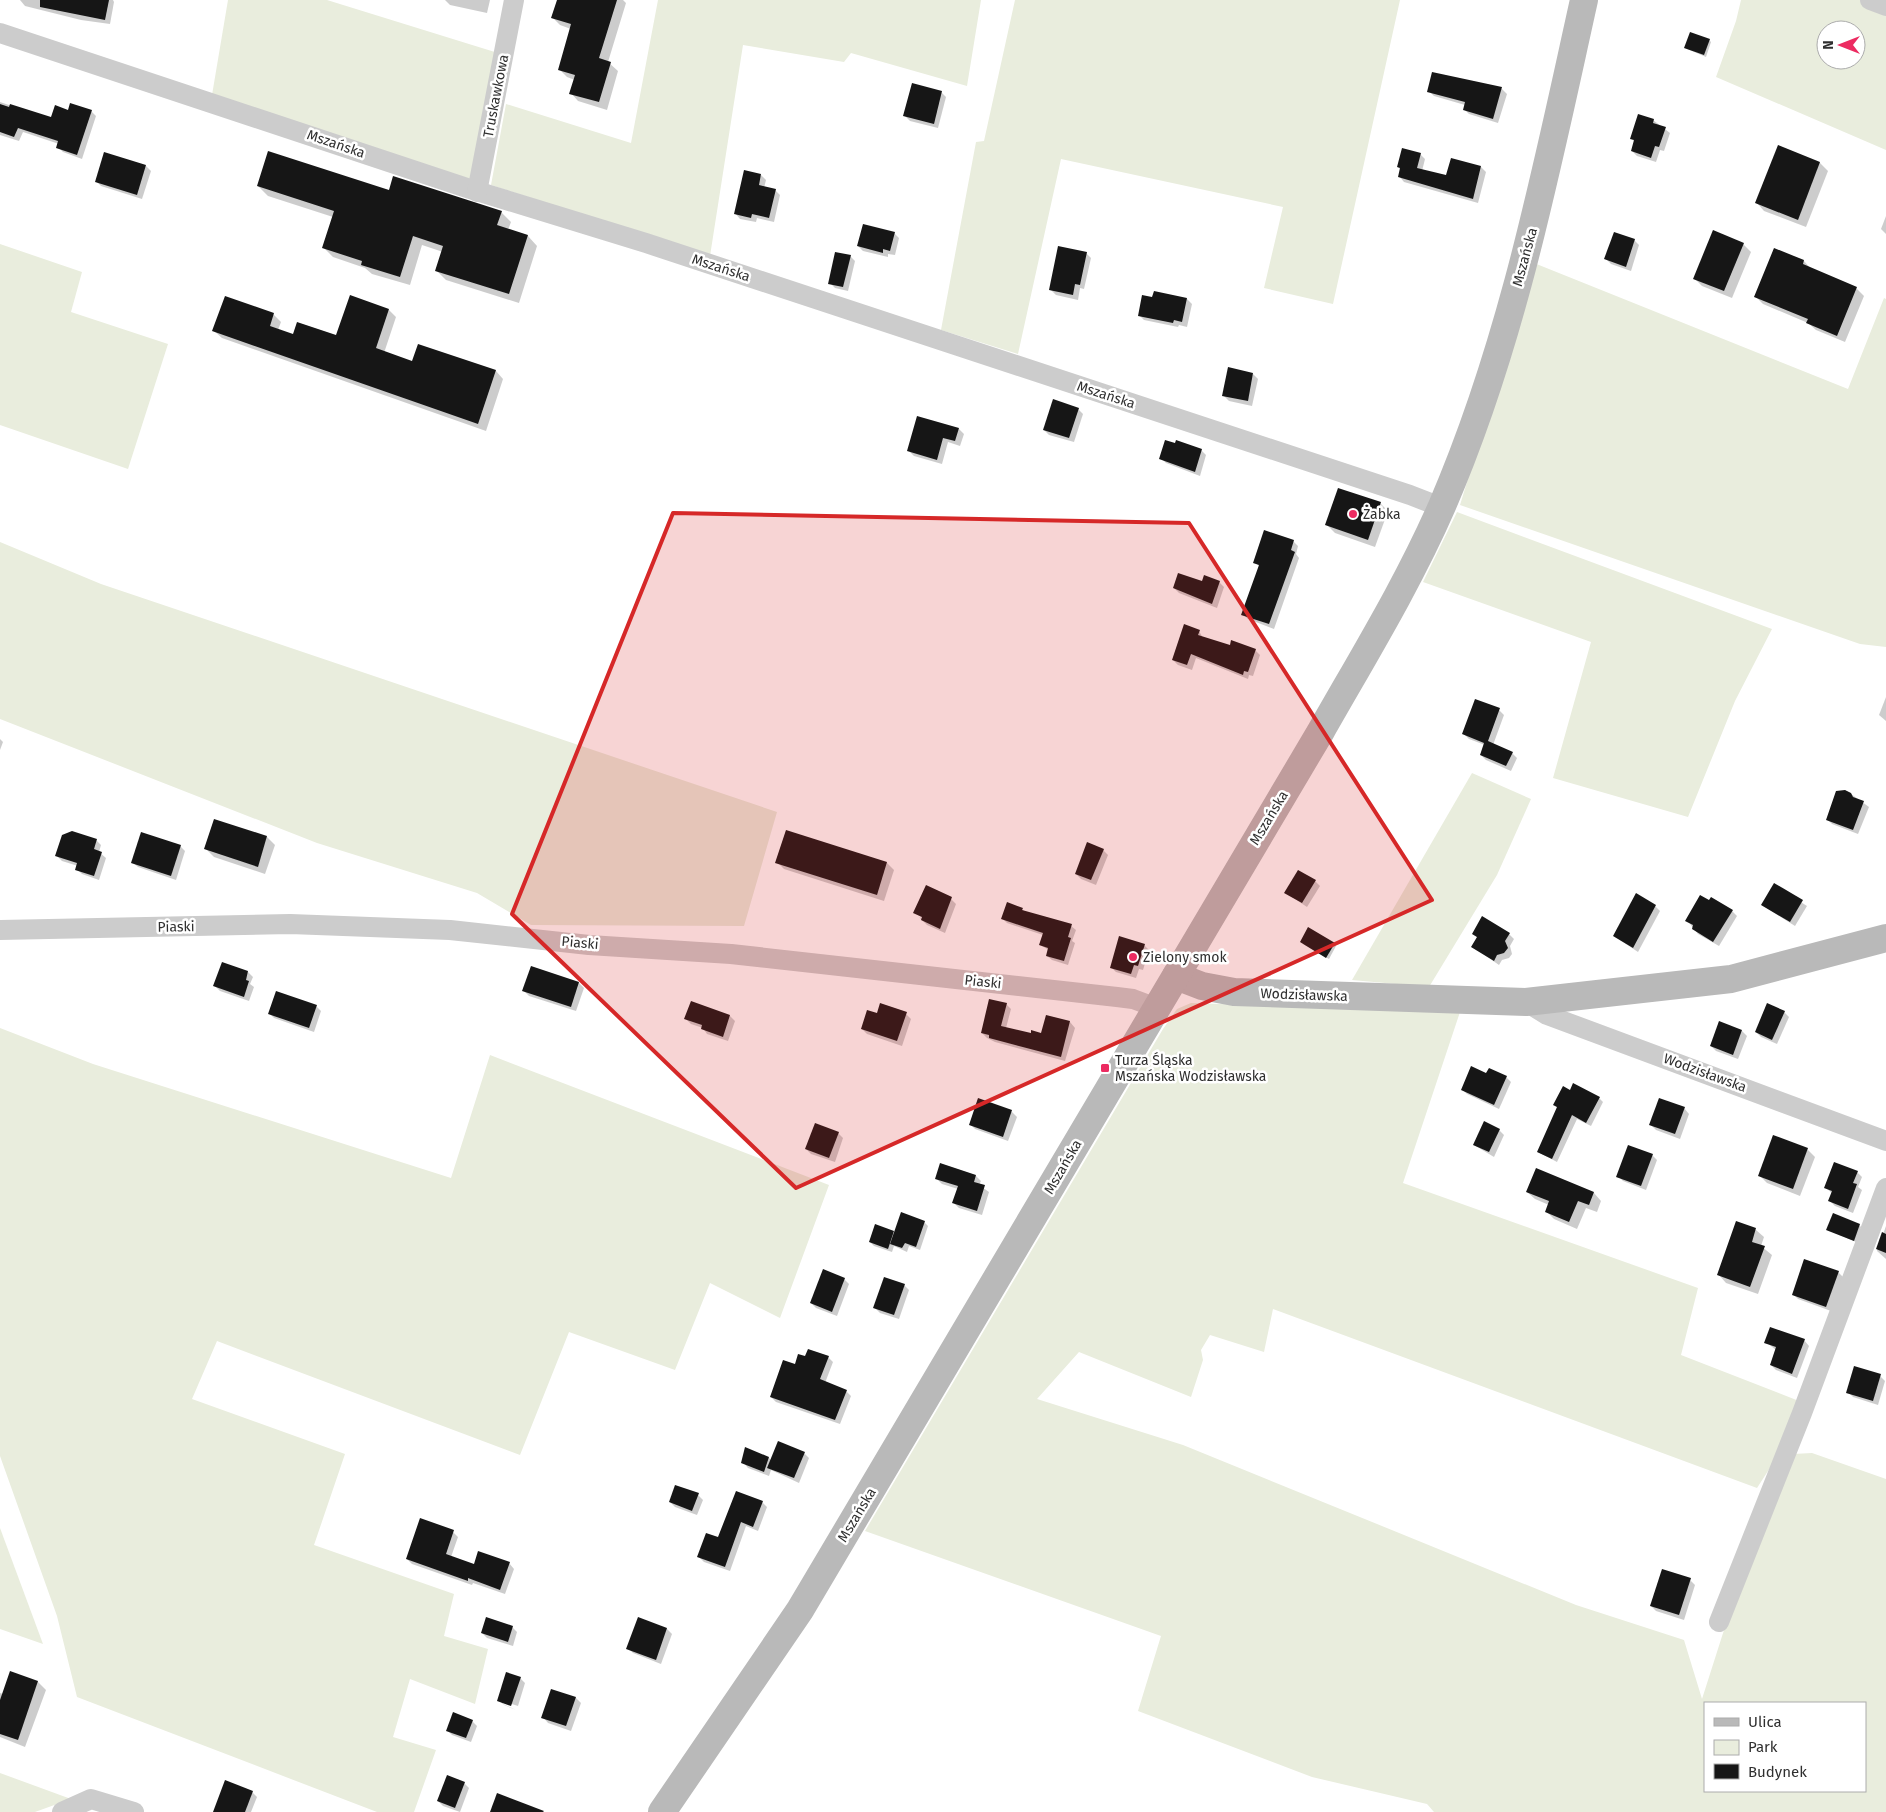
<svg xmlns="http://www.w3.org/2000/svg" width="1886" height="1812" font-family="'Fira Sans',sans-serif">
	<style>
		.green { fill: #e9eddd; fill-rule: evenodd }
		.shadow { fill: #0003 }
		.building { fill: #161616 }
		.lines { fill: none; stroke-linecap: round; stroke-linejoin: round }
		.street { stroke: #ccc; stroke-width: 20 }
		.secondary { stroke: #b9b9b9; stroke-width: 28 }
		.marked { fill: #d62828; fill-opacity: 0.2; stroke: #d62828; stroke-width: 4; stroke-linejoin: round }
		.poi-dot { fill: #ec2b61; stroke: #fff; stroke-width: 2 }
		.labels { text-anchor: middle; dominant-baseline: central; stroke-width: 5; stroke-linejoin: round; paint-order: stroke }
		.street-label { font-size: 14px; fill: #2f2f2f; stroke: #fff }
		.poi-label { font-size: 14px; fill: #2f2f2f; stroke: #fff; text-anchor: start }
	</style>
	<rect width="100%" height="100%" fill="#fff"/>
	<g class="green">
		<polygon points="228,0 327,0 498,53 473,183 212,95"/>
		<polygon points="658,0 981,0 967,86 851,53 844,62 743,45 710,256 491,185 506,104 631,143"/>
		<polygon points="1015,0 1400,0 1333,304 1264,288 1283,207 1061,159 1018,354 941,330 976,142 984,141"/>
		<path d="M1741,0H1869L1886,8V150L1716,77L1736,21ZM1826,30H1856V60H1826Z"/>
		<polygon points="0,244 82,272 71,312 168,344 128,469 0,425"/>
		<polygon points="1534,263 1848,389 1884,298 1886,299 1886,647 1860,644 1460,505"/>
		<polygon points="1457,512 1772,629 1735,701 1688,817 1553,778 1591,642 1423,582"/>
		<polygon points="0,542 101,584 777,812 744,926 531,925 477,893 317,843 0,719"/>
		<polygon points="1472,773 1531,799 1497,875 1429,987 1352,980"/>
		<path d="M1191,1003L1460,1012L1403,1183L1698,1288L1681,1355L1799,1401L1779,1454L1757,1488L1273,1309L1264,1352L1210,1335L1201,1350L1203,1360L1191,1397L1079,1352L1037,1399L1183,1445L1576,1605L1684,1640L1702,1699L1724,1630L1793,1454L1812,1453L1886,1479V1812H1434L1427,1804L1312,1777L1138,1711L1161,1636L865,1531L1163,1029L1177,1009ZM1705,1703H1865V1791H1705Z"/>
		<polygon points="0,1028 93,1064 451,1178 490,1055 829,1185 780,1318 710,1283 675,1370 569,1332 520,1455 217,1341 192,1399 345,1454 314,1545 454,1594 444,1636 488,1649 475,1704 410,1679 393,1737 436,1750 414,1812 377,1812 77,1697 57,1616 0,1456"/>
		<polygon points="0,1528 43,1644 0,1629"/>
		<polygon points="0,1773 71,1799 35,1812 0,1812"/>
	</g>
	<g class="shadow">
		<polygon points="20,0 113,0 114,2 110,24 81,20 25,6"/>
		<polygon points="445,0 490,0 487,13 450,5"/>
		<polygon points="558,0 623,0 626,3 608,62 618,71 607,110 578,101 571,93 575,80 567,77 559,69 571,29 560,25 552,17"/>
		<polygon points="1709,40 1711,42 1706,57 1685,48"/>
		<polygon points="1433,73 1502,89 1507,94 1498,123 1469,114 1464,109 1465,105 1434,96 1429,91"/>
		<polygon points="941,92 946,97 938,128 910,121 905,116"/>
		<polygon points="0,102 51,119 69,111 91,111 96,116 82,159 63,152 58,147 59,144 23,132 19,141 0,135"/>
		<polygon points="1653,120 1670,133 1664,151 1660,150 1656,162 1637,156 1632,151 1635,142 1632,139"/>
		<polygon points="1778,147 1820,163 1828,171 1806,227 1764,211 1757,203"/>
		<polygon points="1420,154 1425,159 1422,171 1447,177 1481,167 1486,172 1478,203 1404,182 1399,176 1401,170 1398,167"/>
		<polygon points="146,166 151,171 142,199 101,186 96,181"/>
		<polygon points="761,175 766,180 764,188 775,190 780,195 774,222 757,218 756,222 740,219 735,213"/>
		<polygon points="258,186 390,191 501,212 511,222 508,230 528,236 537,246 519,303 446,280 436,270 443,252 422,245 410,285 372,274 365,268 333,257 323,247 333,217 268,196"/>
		<polygon points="1886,216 1886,234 1881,229"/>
		<polygon points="894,233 899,238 895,255 888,254 888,257 863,251 858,246"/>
		<polygon points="1634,240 1639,245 1631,271 1611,264 1606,259"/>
		<polygon points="1743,244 1751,252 1732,298 1702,286 1695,279"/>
		<polygon points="1775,249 1804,261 1811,269 1856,288 1864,296 1845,342 1816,330 1808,323 1763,304 1755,296"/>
		<polygon points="1086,253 1091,258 1084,289 1080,288 1078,300 1056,295 1051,290"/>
		<polygon points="850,256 855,261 848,291 835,288 830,283"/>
		<polygon points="1155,292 1187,299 1192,304 1187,327 1179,325 1178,327 1144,320 1139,315 1153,298"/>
		<polygon points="389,310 396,317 384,353 413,363 496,371 503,379 486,431 222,338 214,331 273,314 281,322 278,330 294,335 336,337"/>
		<polygon points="1253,374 1258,379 1252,406 1229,401 1224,396"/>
		<polygon points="1078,409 1083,414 1074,442 1049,435 1044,430"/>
		<polygon points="959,429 964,434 960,446 948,442 942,464 914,456 909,451"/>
		<polygon points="1201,450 1206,455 1200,476 1166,463 1161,458"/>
		<polygon points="1380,503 1388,511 1375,547 1335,533 1327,525"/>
		<polygon points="1293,541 1298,546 1296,554 1299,558 1274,629 1248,619 1243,614 1260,567 1255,562"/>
		<polygon points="1219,582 1224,587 1217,608 1179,593 1174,588"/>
		<polygon points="1199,631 1203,638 1230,647 1255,650 1260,655 1253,676 1249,675 1248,679 1196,658 1192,670 1178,665 1173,660"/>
		<polygon points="1886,697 1886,721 1879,715"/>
		<polygon points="1476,701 1499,710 1504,715 1493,745 1512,753 1517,758 1511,771 1486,760 1481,755 1485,745 1469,739 1464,734"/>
		<polygon points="0,739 3,742 0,750"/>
		<polygon points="1851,794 1869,807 1858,834 1832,824 1827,819"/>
		<polygon points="215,820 267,837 275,845 265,874 214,857 206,849"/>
		<polygon points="786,831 887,863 894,870 884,901 784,869 777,862"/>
		<polygon points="96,840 101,845 99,852 106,858 99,880 82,874 77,869 78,866 62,861 57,856"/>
		<polygon points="180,846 185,851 176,880 138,867 132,862"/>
		<polygon points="1103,850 1108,855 1096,885 1081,879 1076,874"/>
		<polygon points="1315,881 1320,886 1307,907 1286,893"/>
		<polygon points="1774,885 1807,906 1795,926 1762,905"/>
		<polygon points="951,899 956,904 945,933 927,925 919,917 927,921 915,913"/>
		<polygon points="1655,906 1660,911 1638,952 1614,936"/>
		<polygon points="1022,909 1025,912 1071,926 1076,930 1072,941 1075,943 1068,965 1052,960 1047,956 1049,950 1040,945 1043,935 1007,923 1003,919"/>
		<polygon points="1732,911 1737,916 1719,946 1698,934 1687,920"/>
		<polygon points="1473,934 1509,934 1514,939 1510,946 1512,954 1509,958 1502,960 1499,965 1473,947 1478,938"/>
		<polygon points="1303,944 1334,944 1336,946 1329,959"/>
		<polygon points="1144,945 1149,950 1143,970 1139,969 1136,978 1116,972 1111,967"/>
		<polygon points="532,967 579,983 584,988 576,1011 529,996 524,991"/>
		<polygon points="248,972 253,977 250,984 254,987 249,1001 220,991 215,986"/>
		<polygon points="691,1003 730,1016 735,1021 728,1041 707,1034 703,1028 691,1024 686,1019"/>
		<polygon points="1006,1004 1011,1009 1006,1028 1032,1035 1042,1035 1070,1022 1075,1028 1065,1061 995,1042 987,1038 982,1033"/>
		<polygon points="316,1006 321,1011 314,1032 274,1018 269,1013"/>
		<polygon points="1784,1012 1789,1017 1777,1044 1761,1037 1756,1032"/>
		<polygon points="906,1014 911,1019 902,1046 867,1034 862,1029 877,1015"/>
		<polygon points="1742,1031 1747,1036 1738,1059 1716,1051 1711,1046"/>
		<polygon points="1487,1075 1506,1077 1511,1082 1499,1109 1467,1094 1462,1089"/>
		<polygon points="1570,1091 1599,1098 1603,1102 1591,1126 1577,1119 1557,1162 1538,1152 1558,1109 1555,1105"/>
		<polygon points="979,1100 1012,1112 1017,1117 1008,1141 975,1129 970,1124"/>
		<polygon points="1684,1108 1689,1114 1680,1139 1656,1130 1651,1125"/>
		<polygon points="1499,1130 1504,1135 1494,1157 1474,1145"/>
		<polygon points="838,1133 843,1138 835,1162 811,1154 806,1149"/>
		<polygon points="1807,1149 1815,1157 1800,1196 1767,1183 1759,1175"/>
		<polygon points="1652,1155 1657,1160 1646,1190 1623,1181 1618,1176"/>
		<polygon points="1537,1170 1594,1193 1601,1201 1597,1212 1586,1208 1577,1229 1554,1219 1546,1211 1549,1205 1535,1199 1527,1192"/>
		<polygon points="1857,1172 1862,1177 1858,1187 1862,1190 1853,1213 1835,1206 1830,1201 1833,1194 1826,1188"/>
		<polygon points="976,1176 981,1181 979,1185 989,1192 982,1215 959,1208 954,1203 958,1189 942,1184 937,1179"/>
		<polygon points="924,1222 928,1226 920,1250 909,1246 907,1252 894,1246 892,1252 874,1246 870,1242"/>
		<polygon points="1737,1223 1756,1230 1764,1237 1761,1246 1772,1255 1758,1294 1726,1283 1719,1275"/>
		<polygon points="1859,1225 1861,1227 1856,1242 1828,1230"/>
		<polygon points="1886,1226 1886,1259 1877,1251"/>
		<polygon points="1838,1272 1843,1277 1831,1311 1798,1299 1793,1294"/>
		<polygon points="844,1279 849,1284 837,1316 816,1308 811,1303"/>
		<polygon points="904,1285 909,1290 899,1319 880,1313 875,1308"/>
		<polygon points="1804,1340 1809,1346 1797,1378 1776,1370 1771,1365 1776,1350 1766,1342"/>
		<polygon points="805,1357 828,1357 833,1362 825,1383 846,1391 851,1396 840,1424 776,1402 771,1397 795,1366"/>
		<polygon points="1880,1376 1885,1381 1878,1405 1853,1397 1848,1392"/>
		<polygon points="804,1453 809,1458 799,1483 771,1470 769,1476 748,1468 743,1462 769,1458 771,1460"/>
		<polygon points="698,1495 703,1500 697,1515 675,1507 670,1502"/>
		<polygon points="762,1502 767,1507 758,1531 746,1526 730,1571 704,1562 699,1557"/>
		<polygon points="453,1532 458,1537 451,1557 475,1566 509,1563 514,1569 505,1594 473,1583 472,1585 412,1564 407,1559"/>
		<polygon points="1690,1580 1695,1585 1684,1620 1656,1611 1651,1606"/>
		<polygon points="638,1619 667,1629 672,1634 661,1664 633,1653 628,1648"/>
		<polygon points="512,1627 517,1632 513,1646 487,1638 482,1633"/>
		<polygon points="11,1672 38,1682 46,1690 25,1747 0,1737 0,1693 3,1694"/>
		<polygon points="520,1678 525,1683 518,1706 503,1701 503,1704 516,1710 504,1705 499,1700"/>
		<polygon points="552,1690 576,1698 581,1703 571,1731 548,1723 543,1717"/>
		<polygon points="472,1721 477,1726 471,1742 452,1735 447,1730"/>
		<polygon points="464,1783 469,1788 460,1812 443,1806 438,1801"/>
		<polygon points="252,1792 257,1797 251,1812 215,1812"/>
	</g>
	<g class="building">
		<polygon points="40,0 109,0 105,20 40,7"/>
		<polygon points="557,0 617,0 599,58 611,62 599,102 569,94 575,75 558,70 571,24 551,18"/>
		<polygon points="1690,32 1710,39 1704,55 1684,48"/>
		<polygon points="1432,72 1502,87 1493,119 1463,110 1465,102 1427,92"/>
		<polygon points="912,83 942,91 934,124 903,116"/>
		<polygon points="70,103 92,110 77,155 56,148 58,141 18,128 14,137 0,132 0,104 9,107 10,104 51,117 55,105 68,110"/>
		<polygon points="1638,114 1654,119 1653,123 1666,127 1659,147 1655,146 1651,158 1631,151 1634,140 1630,139"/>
		<polygon points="1778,145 1820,162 1798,220 1755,203"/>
		<polygon points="1402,148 1421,153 1417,168 1446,175 1451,158 1481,166 1473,199 1398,177 1400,168 1397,167"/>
		<polygon points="268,151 389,190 393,176 502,211 497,225 528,235 509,294 435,271 443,246 413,236 400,277 361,265 362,261 322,248 334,211 257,186"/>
		<polygon points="104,152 146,165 137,195 95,182"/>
		<polygon points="744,170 761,174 759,185 776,189 769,218 752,214 751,218 734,214"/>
		<polygon points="863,224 895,232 890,251 883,249 883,253 857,246"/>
		<polygon points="1713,230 1744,243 1724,291 1693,279"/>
		<polygon points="1614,232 1635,239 1626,267 1604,259"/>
		<polygon points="1058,246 1087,252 1080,285 1075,284 1073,295 1049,290"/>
		<polygon points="1774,248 1804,260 1803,264 1857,287 1837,336 1806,323 1808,319 1754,297"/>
		<polygon points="835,252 851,255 843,287 828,284"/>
		<polygon points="1154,291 1187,298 1182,322 1174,320 1173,323 1138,316 1142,295 1152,297"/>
		<polygon points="350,295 389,309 376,348 412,361 418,344 496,370 478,424 212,331 225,296 274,313 270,326 293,334 297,322 336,335"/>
		<polygon points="1228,367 1253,373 1248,401 1222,396"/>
		<polygon points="1053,399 1079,408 1069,438 1043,430"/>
		<polygon points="917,416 959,428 955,441 943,438 937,460 907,451"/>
		<polygon points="1165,440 1175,443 1176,440 1202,449 1195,472 1159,459"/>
		<polygon points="1338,488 1381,502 1368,540 1325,525"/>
		<polygon points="1264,530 1294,540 1291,550 1295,552 1269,624 1241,615 1259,565 1253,563"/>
		<polygon points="1178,573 1202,581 1204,575 1220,581 1212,604 1173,588"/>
		<polygon points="1184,624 1200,630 1198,635 1230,645 1231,640 1256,649 1248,672 1244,671 1243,675 1191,654 1187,665 1172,660"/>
		<polygon points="1475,699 1500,708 1488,741 1513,752 1506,766 1480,755 1484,743 1462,734"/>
		<polygon points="1845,790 1851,793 1853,797 1864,801 1853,830 1826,820 1836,791"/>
		<polygon points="214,819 267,836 258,867 204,849"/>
		<polygon points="786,830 887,862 877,895 775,863"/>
		<polygon points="72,831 97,839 94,849 102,852 94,876 75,870 77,863 55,856 62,835"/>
		<polygon points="141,832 181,845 171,876 131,863"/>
		<polygon points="1087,842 1104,849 1091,880 1075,874"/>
		<polygon points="1298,870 1316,880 1302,903 1284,893"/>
		<polygon points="1774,883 1803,900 1790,922 1761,905"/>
		<polygon points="926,885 952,897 940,929 921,920 922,917 913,913"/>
		<polygon points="1636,893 1656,905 1633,948 1613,936"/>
		<polygon points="1700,895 1709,900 1711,897 1733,910 1713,942 1692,929 1693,925 1685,921"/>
		<polygon points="1007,902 1023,908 1022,910 1072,924 1068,937 1071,938 1064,961 1046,956 1048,948 1039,945 1043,933 1001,919"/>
		<polygon points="1482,916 1510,933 1505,941 1508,948 1504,953 1497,955 1494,961 1471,947 1477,937 1472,934"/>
		<polygon points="1308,927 1335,943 1326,958 1300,942"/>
		<polygon points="1119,936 1145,944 1138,966 1134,965 1131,974 1110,968"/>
		<polygon points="222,962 248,971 246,980 249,981 244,997 213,986"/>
		<polygon points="531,966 579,982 571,1007 522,991"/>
		<polygon points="276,991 317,1005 309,1028 268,1014"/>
		<polygon points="989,999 1007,1003 1001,1026 1031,1033 1031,1030 1041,1033 1046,1015 1070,1021 1061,1057 989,1038 989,1035 981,1033"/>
		<polygon points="691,1001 730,1015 723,1037 701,1029 702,1025 684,1019"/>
		<polygon points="880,1003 907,1012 897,1041 861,1029 867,1010 877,1013"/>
		<polygon points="1767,1003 1785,1011 1772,1040 1755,1032"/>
		<polygon points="1719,1021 1742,1030 1733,1055 1710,1046"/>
		<polygon points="1471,1066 1486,1073 1489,1068 1507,1076 1494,1105 1461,1090"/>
		<polygon points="1573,1083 1600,1097 1586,1123 1572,1115 1552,1159 1537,1152 1557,1107 1553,1105 1563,1086 1570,1090"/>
		<polygon points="978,1098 1012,1110 1003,1137 969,1125"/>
		<polygon points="1659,1098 1685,1107 1675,1134 1649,1125"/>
		<polygon points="1484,1121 1500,1129 1489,1152 1473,1145"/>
		<polygon points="815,1123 839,1132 829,1158 805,1149"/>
		<polygon points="1773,1135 1808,1148 1793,1189 1758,1176"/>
		<polygon points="1628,1145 1653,1154 1641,1186 1616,1177"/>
		<polygon points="1834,1162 1858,1171 1853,1183 1857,1184 1848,1209 1828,1201 1832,1191 1824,1188"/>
		<polygon points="940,1163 976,1175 974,1182 985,1185 977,1211 952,1203 958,1186 935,1179"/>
		<polygon points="1536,1168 1594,1192 1589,1205 1578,1201 1569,1222 1545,1212 1549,1201 1526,1192"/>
		<polygon points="901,1212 925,1221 916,1247 905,1243 902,1248 890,1244"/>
		<polygon points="1833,1213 1860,1224 1854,1241 1826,1230"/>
		<polygon points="1736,1221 1756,1228 1752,1242 1765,1246 1750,1287 1717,1275"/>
		<polygon points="875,1224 894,1231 888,1249 869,1242"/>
		<polygon points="1882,1232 1886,1234 1886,1253 1876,1249"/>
		<polygon points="1804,1259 1839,1271 1826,1307 1792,1295"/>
		<polygon points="823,1269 845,1278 832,1312 810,1303"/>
		<polygon points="884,1277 905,1284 894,1315 873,1308"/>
		<polygon points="1770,1327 1805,1339 1792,1374 1770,1365 1776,1347 1764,1343"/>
		<polygon points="808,1349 829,1356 820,1379 847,1390 835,1420 770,1397 783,1360 795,1364 798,1354 805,1356"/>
		<polygon points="1854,1366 1881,1374 1873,1401 1846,1393"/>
		<polygon points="778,1441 805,1452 794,1478 767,1468"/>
		<polygon points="745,1447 769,1457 764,1472 741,1463"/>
		<polygon points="675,1485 699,1493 692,1511 669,1502"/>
		<polygon points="736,1491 763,1501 753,1527 741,1522 725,1567 697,1557 706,1533 718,1537"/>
		<polygon points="420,1518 454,1530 446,1554 474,1564 478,1551 510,1562 500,1590 468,1578 468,1581 406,1559"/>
		<polygon points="1662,1569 1691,1578 1679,1615 1650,1606"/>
		<polygon points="486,1617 513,1626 508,1642 481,1633"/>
		<polygon points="638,1617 667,1628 656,1660 626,1649"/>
		<polygon points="10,1671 38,1681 18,1740 0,1734 0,1700"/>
		<polygon points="506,1672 521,1677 511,1706 497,1701"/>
		<polygon points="551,1689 576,1697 566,1726 541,1718"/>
		<polygon points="453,1712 473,1720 466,1738 446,1731"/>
		<polygon points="447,1775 465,1782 455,1808 437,1801"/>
		<polygon points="225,1780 253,1791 245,1812 213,1812"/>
		<polygon points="497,1793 544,1811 543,1812 490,1812"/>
	</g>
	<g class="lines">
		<g class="street">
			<polyline points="1870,0 1886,6"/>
			<polyline points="0,33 470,189 646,243 1410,495 1441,507"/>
			<polyline points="477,192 514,0"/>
			<polyline points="0,930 290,924 450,930 589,945 731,954 1117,997 1133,999 1157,1008"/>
			<polyline points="1526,1002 1547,1015 1886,1141"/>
			<polyline points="1719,1622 1802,1413 1886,1188"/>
			<polyline points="62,1812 91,1799 134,1812"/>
		</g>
		<g class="secondary">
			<polyline points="1176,976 1202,986 1234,992 1526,1002 1731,979 1886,938"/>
			<path d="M662,1812L800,1610L1321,731C1363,657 1408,584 1442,506C1512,344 1546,171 1584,0"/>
		</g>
	</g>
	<path class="marked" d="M673,513L1189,523L1432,900L796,1188L512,914Z"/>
	<g class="poi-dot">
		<circle cx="1353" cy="514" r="5"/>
		<circle cx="1133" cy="957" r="5"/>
		<rect x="1100" y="1063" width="10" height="10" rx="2.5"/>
	</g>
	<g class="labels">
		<g class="street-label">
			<text transform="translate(496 96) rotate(-79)">Truskawkowa</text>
			<text transform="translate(336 144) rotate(19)">Mszańska</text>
			<text transform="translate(1525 257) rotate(-75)">Mszańska</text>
			<text transform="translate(721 268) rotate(18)">Mszańska</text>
			<text transform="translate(1106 395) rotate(18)">Mszańska</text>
			<text transform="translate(1269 818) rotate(-59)">Mszańska</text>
			<text transform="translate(176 927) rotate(-1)">Piaski</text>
			<text transform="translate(580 943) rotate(5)">Piaski</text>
			<text transform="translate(983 982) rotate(6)">Piaski</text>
			<text transform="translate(1304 995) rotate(2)">Wodzisławska</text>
			<text transform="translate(1705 1073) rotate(20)">Wodzisławska</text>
			<text transform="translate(1063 1167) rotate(-60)">Mszańska</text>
			<text transform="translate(857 1515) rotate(-59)">Mszańska</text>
		</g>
		<g class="poi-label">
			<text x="1363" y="514">Żabka</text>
			<text x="1143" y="957">Zielony smok</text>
			<text x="1115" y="1060">Turza Śląska<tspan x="1115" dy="16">Mszańska Wodzisławska</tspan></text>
		</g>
	</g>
	<rect x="1704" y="1702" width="162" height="90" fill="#ffffff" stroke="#acacac"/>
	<rect x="1714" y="1718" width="25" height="8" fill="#b9b9b9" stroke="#acacac"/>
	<text x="1748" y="1727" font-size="15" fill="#2f2f2f">Ulica</text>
	<rect x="1714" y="1740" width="25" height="15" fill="#e9eddd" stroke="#acacac"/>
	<text x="1748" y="1752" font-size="15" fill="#2f2f2f">Park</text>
	<rect x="1714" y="1764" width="25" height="15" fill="#161616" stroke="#acacac"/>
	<text x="1748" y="1777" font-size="15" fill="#2f2f2f">Budynek</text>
	<g transform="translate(1841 45) rotate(270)"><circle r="24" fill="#ffffff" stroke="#acacac"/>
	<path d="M0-4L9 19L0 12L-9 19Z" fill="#ec2b61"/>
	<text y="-8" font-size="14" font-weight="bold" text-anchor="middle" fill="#2f2f2f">N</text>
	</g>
</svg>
